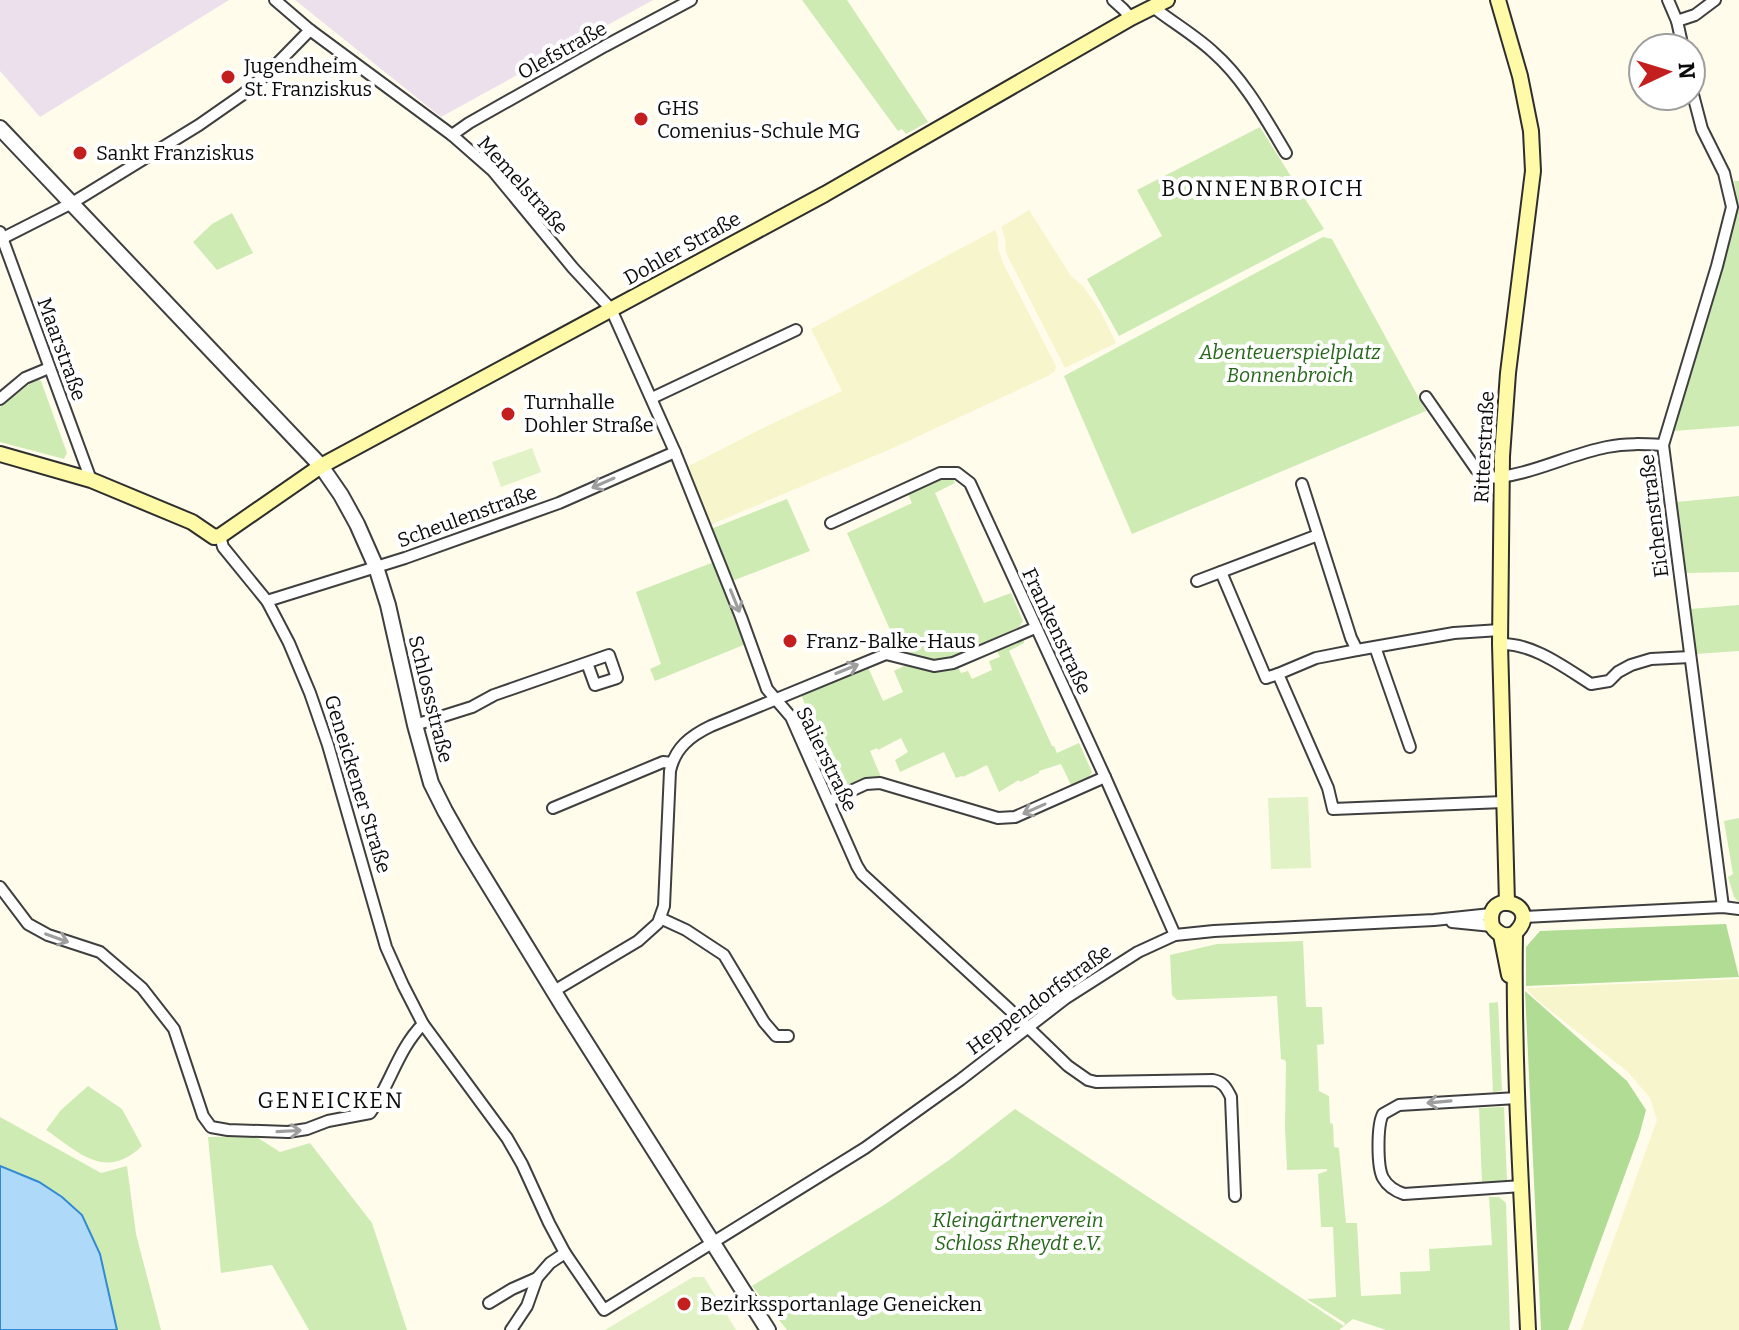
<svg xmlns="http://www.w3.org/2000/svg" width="1739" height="1330" font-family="Bitter,serif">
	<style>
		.industrial { fill: #ebe0ec }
		.farmland { fill: #f6f5cb }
		.green { fill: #ceebb4 }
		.forest { fill: #b0dc93 }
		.pitch { fill: #e0f2c6 }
		.water { fill: #aed9f9; stroke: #328ad3; stroke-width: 2 }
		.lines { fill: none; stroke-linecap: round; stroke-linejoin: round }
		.minor-casing { stroke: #3f3f3f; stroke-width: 14 }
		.tertiary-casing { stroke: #3f3f3f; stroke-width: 18 }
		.secondary-casing { stroke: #2e2e2e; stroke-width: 18 }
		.minor { stroke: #fff; stroke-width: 10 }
		.tertiary { stroke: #fff; stroke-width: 14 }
		.secondary { stroke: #fffaa7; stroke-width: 14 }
		.oneway { stroke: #9e9e9e }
		.poi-dot { fill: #c31f1e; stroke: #fff; stroke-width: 3 }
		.labels { text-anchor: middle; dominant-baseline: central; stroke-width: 8; stroke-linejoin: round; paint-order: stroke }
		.street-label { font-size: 20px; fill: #0c0c0c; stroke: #fff }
		.poi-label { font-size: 20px; fill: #0c0c0c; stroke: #fff; text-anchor: start }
		.park-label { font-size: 20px; font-style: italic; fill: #26671a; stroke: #fff }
		.neighbourhood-label { font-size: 22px; letter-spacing: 2px; fill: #0c0c0c; stroke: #fff }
	</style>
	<rect width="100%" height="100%" fill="#fffcec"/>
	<g class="industrial">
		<polygon points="0,0 229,0 40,117 0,71"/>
		<polygon points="295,0 653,0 441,117"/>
	</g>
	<g class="farmland">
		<polygon points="1029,210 1071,276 1083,286 1101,312 1116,343 1065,368 1006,253 1005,238 1001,227"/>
		<polygon points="995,230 998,237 998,249 1004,265 1056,366 1055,371 1048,376 893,448 710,525 687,467 759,430 842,391 811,329"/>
		<polygon points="1739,979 1739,1330 1581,1330 1657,1120 1650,1098 1628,1072 1537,1000 1526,988"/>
	</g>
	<g class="green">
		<polygon points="802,0 847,0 928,122 906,134 902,129 898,131"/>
		<polygon points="1260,127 1324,229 1119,336 1087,279 1162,236 1137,190"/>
		<polygon points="1734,181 1739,181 1739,426 1674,431 1737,214 1737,198"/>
		<polygon points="232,213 253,253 217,270 193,242 212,224"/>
		<polygon points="1323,237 1332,239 1426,411 1132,534 1064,376"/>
		<polygon points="36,379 41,381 67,453 64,459 0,442 0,407"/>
		<path d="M952,476L955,483L935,493L984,603L1011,593L1023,621L1019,627L954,656C935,663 919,657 900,652L847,533L912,503L907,492L938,478Z"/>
		<polygon points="1739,496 1739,572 1685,573 1676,502"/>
		<polygon points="787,499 810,551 732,581 711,529"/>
		<polygon points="714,562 746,644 655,681 650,669 661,664 636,592"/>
		<polygon points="1739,605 1739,651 1696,654 1690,609"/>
		<path d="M1024,636V643L1009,651L1052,746H1054L1057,753L1079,743L1092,772L1089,777L1071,785L1061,764L1039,771V773L1020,782L1019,780L999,792L987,765L963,777L962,776L956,778L944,752L900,772L895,760L908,752L901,738L878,750L877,748L870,751L881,777L865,778L842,787L801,695L868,667L883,701L903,692L894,671L906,665C924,672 940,673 957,665L961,673L968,671L972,679L992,670L989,661L1000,657L996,649Z"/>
		<polygon points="1739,818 1739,902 1734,897 1728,877 1733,874 1724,821"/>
		<polygon points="1303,941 1306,1007 1322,1007 1324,1044 1317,1045 1319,1091 1329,1096 1330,1123 1333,1124 1334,1147 1339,1148 1346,1223 1357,1223 1361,1296 1401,1294 1400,1272 1430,1271 1429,1249 1492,1245 1489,1197 1499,1197 1506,1203 1510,1330 1386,1330 1353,1319 1339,1330 787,1330 752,1286 887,1203 952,1158 1015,1109 1344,1326 1345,1323 1307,1299 1336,1297 1333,1227 1321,1227 1318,1174 1327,1171 1327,1169 1287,1170 1285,1127 1286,1063 1285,1060 1281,1059 1277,996 1177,1000 1172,995 1170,955 1217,944"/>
		<polygon points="1498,1002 1502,1091 1493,1092 1489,1003"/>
		<path d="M88,1086L122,1109L142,1146C105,1181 80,1153 46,1130L61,1110Z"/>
		<polygon points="1504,1107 1507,1180 1482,1183 1479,1108"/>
		<polygon points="0,1117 101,1173 127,1166 136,1234 161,1330 117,1330 100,1254 82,1215 62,1197 39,1182 0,1166"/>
		<polygon points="255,1136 280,1152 310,1143 372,1223 407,1330 309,1330 272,1265 221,1273 208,1137"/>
	</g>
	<g class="forest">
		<polygon points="1726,924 1739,977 1526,986 1526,947 1540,931"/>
		<polygon points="1525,991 1627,1081 1646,1110 1639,1136 1568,1330 1541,1330"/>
	</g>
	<g class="pitch">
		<polygon points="532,448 541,472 501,487 492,462"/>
		<polygon points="1308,797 1311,868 1271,869 1268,798"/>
		<polygon points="693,1277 704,1277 736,1330 605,1330"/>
	</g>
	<polygon class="water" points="0,1166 39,1182 62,1197 82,1215 100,1254 117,1330 0,1330"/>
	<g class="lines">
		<defs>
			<g id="minor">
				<path d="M275,0L310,30L452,135L493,171L573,268L611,309L675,452L741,617L767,689L791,717L857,866L862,874L1010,1010L1068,1066L1088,1080L1096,1082L1213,1080C1223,1082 1226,1087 1231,1097L1235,1196"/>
				<polyline points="1113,0 1123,9 1131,18"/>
				<polyline points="1668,0 1677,21 1683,48"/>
				<path d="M1153,7C1172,22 1196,36 1213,52C1244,79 1265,118 1286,153"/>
				<polyline points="1677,21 1695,15 1715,0"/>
				<polyline points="1691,87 1702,129 1724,173 1732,207 1717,266 1663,445 1723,907"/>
				<polyline points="452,135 469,123 605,46 691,0"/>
				<polyline points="0,232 91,480"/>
				<polyline points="3,238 72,203 199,125 242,95 268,73 310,30"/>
				<path d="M1426,397L1476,469L1486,478C1528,477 1566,455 1607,447C1626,443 1644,444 1663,445"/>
				<polyline points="652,398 796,330"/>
				<polyline points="0,399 25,378 49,368"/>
				<polyline points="1302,484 1351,638 1357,650"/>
				<polyline points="831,523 940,473 957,473 970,483 1105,777 1175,935"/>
				<polyline points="220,536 223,547 267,601 289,643 310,693 328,745 386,947 403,985 423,1024 507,1138 522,1164 549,1223 565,1253 604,1310 865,1148 960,1080 1066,998 1138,952 1175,935 1214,931 1434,920 1491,914"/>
				<polyline points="1221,572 1266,678 1278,674"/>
				<polyline points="1197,581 1318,535"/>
				<polyline points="267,601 405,558 559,503 675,452"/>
				<polyline points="1500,630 1454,633 1357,650 1316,658 1278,674 1328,788 1333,809 1503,802"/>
				<path d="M1500,644C1533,643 1564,667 1591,684L1609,681L1618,672L1631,665L1651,659L1690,657"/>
				<polyline points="1375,647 1410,747"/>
				<polyline points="415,725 472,707 494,695 609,655 617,678 595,685 587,663"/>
				<polyline points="829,801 866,784 880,783 998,818 1015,817 1105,777"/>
				<polyline points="553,808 663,762 672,763"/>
				<path d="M0,887L28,924L48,935L100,952L142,988L174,1029L203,1116L211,1127L228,1130L288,1132L307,1129L328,1121L370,1113C390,1085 398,1049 423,1024"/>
				<polyline points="1523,917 1723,907 1739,909"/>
				<polyline points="660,918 686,930 724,955 764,1022 776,1036 788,1036"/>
				<polyline points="1452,922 1492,926"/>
				<path d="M554,991L638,941L658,923L664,906L670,771C675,748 690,736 711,726L886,654L934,666L953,663L1035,628"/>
				<path d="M1517,1098L1399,1105L1383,1114C1377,1125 1377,1167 1383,1178C1388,1187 1395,1191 1404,1194L1522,1186"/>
				<polyline points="489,1303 512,1289 537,1278 550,1263 565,1253"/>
				<polyline points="511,1330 527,1306 537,1278"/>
			</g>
			<polyline id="tertiary" points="0,128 321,466 341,495 357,524 376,567 388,605 415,725 431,783 445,811 466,848 564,1008 768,1330"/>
			<g id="secondary">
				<polyline points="1498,0 1520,76 1531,131 1533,171 1508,373 1502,456 1500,644 1507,903"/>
				<polyline points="0,454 91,480 192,522 214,537 220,536 321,466 825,194 1131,18 1167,0"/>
				<path d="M1515,933C1506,938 1498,935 1492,926C1483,886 1545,904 1515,933C1513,1066 1522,1198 1528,1330"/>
				<polyline points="1501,935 1509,975"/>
			</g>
		</defs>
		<use href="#minor" class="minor-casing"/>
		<use href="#tertiary" class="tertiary-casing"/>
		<use href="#secondary" class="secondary-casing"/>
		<use href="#minor" class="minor"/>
		<use href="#tertiary" class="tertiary"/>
		<use href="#secondary" class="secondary"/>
	</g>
	<defs><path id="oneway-shaft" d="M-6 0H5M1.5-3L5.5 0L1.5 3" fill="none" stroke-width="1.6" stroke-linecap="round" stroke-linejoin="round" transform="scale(2)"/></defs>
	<g class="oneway">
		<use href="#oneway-shaft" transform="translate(603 483) rotate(156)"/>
		<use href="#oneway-shaft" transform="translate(735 601) rotate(68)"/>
		<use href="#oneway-shaft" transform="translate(847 669) rotate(-22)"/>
		<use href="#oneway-shaft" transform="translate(1034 809) rotate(156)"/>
		<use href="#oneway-shaft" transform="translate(57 938) rotate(20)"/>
		<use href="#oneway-shaft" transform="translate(1439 1102) rotate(175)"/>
		<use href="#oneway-shaft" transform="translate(289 1131) rotate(-3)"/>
	</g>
	<g class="poi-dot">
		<circle cx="228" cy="77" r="8"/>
		<circle cx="641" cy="119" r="8"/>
		<circle cx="80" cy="153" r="8"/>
		<circle cx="508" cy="414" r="8"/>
		<circle cx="790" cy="641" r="8"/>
		<circle cx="684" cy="1304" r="8"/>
	</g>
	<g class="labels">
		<g class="street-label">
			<text transform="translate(562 50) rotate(-29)">Olefstraße</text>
			<text transform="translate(523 185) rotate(48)">Memelstraße</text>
			<text transform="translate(682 248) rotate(-29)">Dohler Straße</text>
			<text transform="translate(62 349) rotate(70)">Maarstraße</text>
			<text transform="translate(1484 447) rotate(-87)">Ritterstraße</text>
			<text transform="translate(467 516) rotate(-20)">Scheulenstraße</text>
			<text transform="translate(1654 516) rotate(-97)">Eichenstraße</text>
			<text transform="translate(1057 631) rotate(65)">Frankenstraße</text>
			<text transform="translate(431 699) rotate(76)">Schlossstraße</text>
			<text transform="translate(827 759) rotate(64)">Salierstraße</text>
			<text transform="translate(358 784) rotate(73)">Geneickener Straße</text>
			<text transform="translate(1039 999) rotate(-36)">Heppendorfstraße</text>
		</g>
		<g class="poi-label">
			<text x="244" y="66">Jugendheim<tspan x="244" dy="23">St. Franziskus</tspan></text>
			<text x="657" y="108">GHS<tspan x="657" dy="23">Comenius-Schule MG</tspan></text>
			<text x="96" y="153">Sankt Franziskus</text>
			<text x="524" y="402">Turnhalle<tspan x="524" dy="23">Dohler Straße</tspan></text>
			<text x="806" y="641">Franz-Balke-Haus</text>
			<text x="700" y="1304">Bezirkssportanlage Geneicken</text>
		</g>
		<g class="park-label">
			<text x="1290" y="352">Abenteuerspielplatz<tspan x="1290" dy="23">Bonnenbroich</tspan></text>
			<text x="1018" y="1220">Kleingärtnerverein<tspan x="1018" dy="23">Schloss Rheydt e.V.</tspan></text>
		</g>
		<g class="neighbourhood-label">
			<text x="1263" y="188">BONNENBROICH</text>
			<text x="331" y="1100">GENEICKEN</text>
		</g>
	</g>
	<g transform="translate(1667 72) rotate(86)"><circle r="38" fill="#ffffff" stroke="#9e9e9e" stroke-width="2"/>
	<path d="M0-6L14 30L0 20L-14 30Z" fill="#c31f1e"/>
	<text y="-12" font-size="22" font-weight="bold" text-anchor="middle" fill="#0c0c0c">N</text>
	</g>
</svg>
